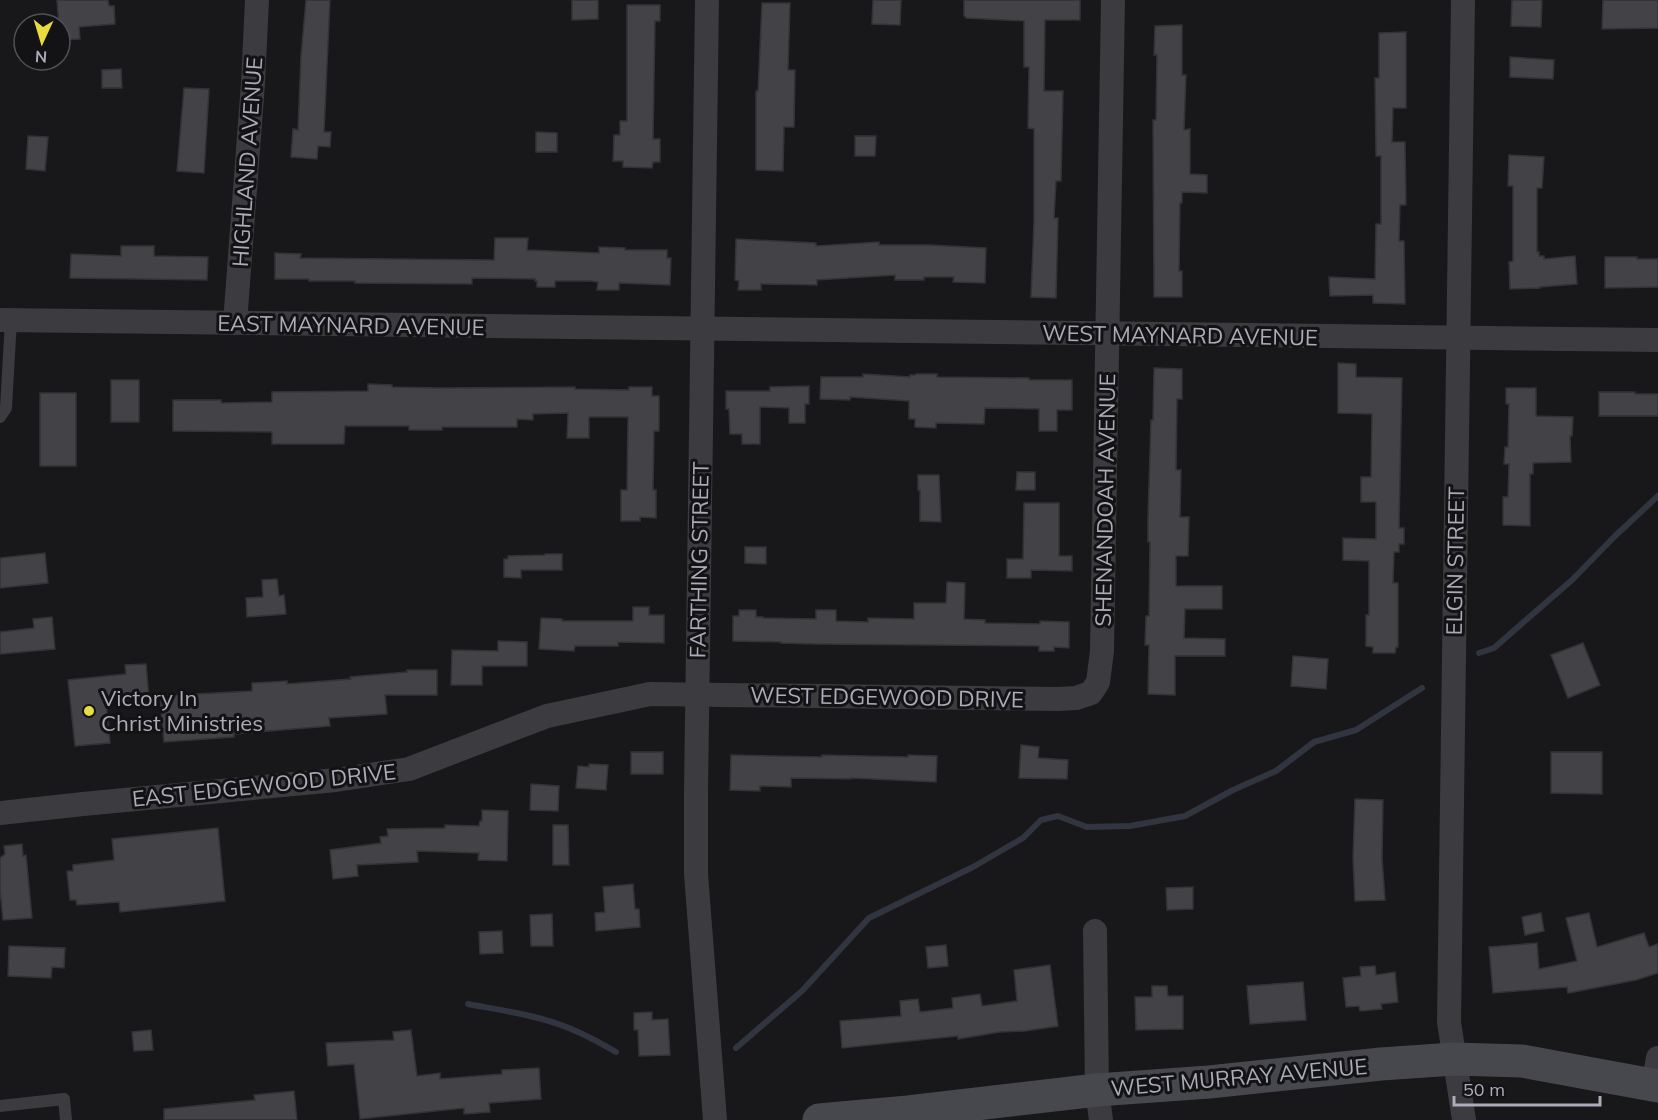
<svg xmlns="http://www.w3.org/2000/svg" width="1658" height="1120" font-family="Mulish,sans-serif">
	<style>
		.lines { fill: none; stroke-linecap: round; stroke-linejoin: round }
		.stream { stroke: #30353f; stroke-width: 6 }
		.building { fill: #424247; stroke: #333235; stroke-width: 1.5 }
		.lane { stroke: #3b3b40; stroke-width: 12 }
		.street { stroke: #3b3b40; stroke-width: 24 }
		.secondary { stroke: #47474e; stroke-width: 33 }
		.poi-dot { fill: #e9dc40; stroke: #131315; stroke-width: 2 }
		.labels { text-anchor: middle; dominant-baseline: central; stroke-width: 6; stroke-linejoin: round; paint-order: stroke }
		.street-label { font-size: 22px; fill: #ababb9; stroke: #131315 }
		.poi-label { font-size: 22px; fill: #ababb9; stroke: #131315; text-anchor: start }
	</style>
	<rect width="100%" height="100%" fill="#18181a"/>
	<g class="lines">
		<g class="stream">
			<polyline points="1479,653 1494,648 1572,580 1615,536 1658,496"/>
			<path d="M468,1004C505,1011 544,1016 578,1032C591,1038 604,1045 616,1052"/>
			<polyline points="736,1048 802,991 869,918 973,867 1023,838 1041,820 1058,816 1087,827 1130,826 1185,816 1233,790 1276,771 1314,742 1356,730 1422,688"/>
		</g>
	</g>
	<g class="building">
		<polygon points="57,0 108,0 109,6 114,6 115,24 79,27 80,39 60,40"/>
		<polygon points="306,0 330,0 324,132 331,132 330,147 318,146 317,159 291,157 293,129 298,130 301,56"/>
		<polygon points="572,0 598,0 598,19 572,20"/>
		<polygon points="873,0 901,0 900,25 872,24"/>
		<polygon points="964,0 1080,0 1080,20 1045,20 1044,91 1063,91 1061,181 1056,181 1054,218 1058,218 1056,298 1031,297 1034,221 1034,129 1028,128 1029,67 1024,67 1024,21 966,18 965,16 964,16"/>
		<polygon points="1512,0 1542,0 1541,27 1511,26"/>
		<polygon points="1603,0 1658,0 1658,28 1602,29"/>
		<polygon points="762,3 790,3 788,70 795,70 794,127 784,127 783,171 756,170 756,91 758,91"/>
		<polygon points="627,5 660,5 660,21 655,21 653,139 660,139 660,162 653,162 652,168 623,167 623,161 613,161 614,135 620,135 620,121 627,121"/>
		<polygon points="1182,25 1182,75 1186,75 1184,130 1190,129 1190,174 1207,175 1207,193 1182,192 1182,203 1180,203 1179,271 1182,271 1182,297 1154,297 1153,120 1156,120 1157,55 1154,55 1155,26"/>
		<polygon points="1406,32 1406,108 1393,108 1392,142 1405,142 1406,205 1400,205 1399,241 1404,241 1405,304 1373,303 1373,295 1330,296 1329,277 1375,279 1376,224 1381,224 1381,156 1376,156 1375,78 1379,78 1379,33"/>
		<polygon points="1510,57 1554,60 1553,79 1510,77"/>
		<polygon points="121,69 122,88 102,88 102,70"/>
		<polygon points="184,88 209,89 204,173 177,171"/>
		<polygon points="536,132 557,133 557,152 536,152"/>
		<polygon points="28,136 48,137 45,171 26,169"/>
		<polygon points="855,136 876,136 875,156 855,156"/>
		<polygon points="1509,155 1544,157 1542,188 1537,188 1537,252 1539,252 1539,256 1544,256 1544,259 1575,256 1577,284 1540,287 1540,288 1510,289 1509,262 1513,261 1513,186 1508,186"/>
		<polygon points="495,238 528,238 527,250 599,253 599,247 625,248 625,250 667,250 667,258 671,258 670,285 619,283 619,290 597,290 598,282 590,281 555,281 555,287 537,287 537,281 535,281 535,279 472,278 472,284 355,283 355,281 309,281 309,279 275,279 275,253 301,254 300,258 494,260"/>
		<polygon points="736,239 816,243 816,246 879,242 879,245 930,245 986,248 985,283 953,282 954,277 924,277 924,280 895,280 895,275 817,280 817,285 761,284 761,290 738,290 739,281 735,280"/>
		<polygon points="121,246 154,246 154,256 208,257 207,280 70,278 71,254 121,256"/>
		<polygon points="1605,257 1637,257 1637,259 1658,259 1658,287 1605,288"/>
		<polygon points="1338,363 1356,364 1356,377 1402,378 1399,528 1404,528 1404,544 1399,544 1399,552 1394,552 1393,583 1398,583 1398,647 1396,647 1395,653 1373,653 1373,647 1366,646 1366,615 1369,615 1369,561 1343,560 1343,538 1376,539 1376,502 1361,502 1361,477 1371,477 1372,414 1338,413"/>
		<polygon points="1154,368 1182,369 1182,399 1177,399 1176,470 1181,470 1180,517 1189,517 1188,556 1176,556 1176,586 1222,586 1222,609 1185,609 1184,638 1225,639 1225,656 1175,656 1175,695 1148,694 1149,645 1145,645 1146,616 1149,616 1150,542 1148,542 1148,517 1151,420 1153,420"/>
		<polygon points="863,374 910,377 910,375 915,375 916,374 937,374 937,377 1029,378 1029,380 1072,380 1072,410 1057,410 1057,431 1039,431 1039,409 985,408 984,424 936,423 936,428 915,427 915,419 909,419 909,401 850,397 850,400 820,399 821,377 863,377"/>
		<rect x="111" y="380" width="28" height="42"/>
		<polygon points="368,384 392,385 392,387 441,388 575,387 575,389 629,390 629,387 652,387 652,396 659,396 659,431 654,431 653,490 656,490 656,518 640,517 640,521 621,521 621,490 627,490 628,417 589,417 589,438 567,438 568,413 533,414 533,420 517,419 517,427 442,427 442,430 409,430 409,426 345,426 344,444 272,444 272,432 173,431 173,400 221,400 221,403 272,402 272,392 368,391"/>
		<polygon points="809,386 809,404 805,404 805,423 789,423 789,408 760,407 760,444 742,444 742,434 730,434 729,409 726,409 726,391 770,391 770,387"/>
		<polygon points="1506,388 1536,388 1536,416 1573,417 1572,436 1570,436 1571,462 1533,463 1533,474 1530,474 1530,526 1503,525 1503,497 1508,497 1509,464 1504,464 1505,447 1508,447 1509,404 1506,404"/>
		<polygon points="1599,392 1635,392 1635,394 1658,394 1658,416 1599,416"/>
		<rect x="40" y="393" width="36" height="73"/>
		<polygon points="1017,472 1035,472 1035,490 1016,490"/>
		<polygon points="918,475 939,475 941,522 920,521 920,490 918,490"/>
		<polygon points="1024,503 1059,503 1059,556 1072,556 1072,571 1031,570 1031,578 1007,578 1007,559 1023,559"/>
		<polygon points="745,547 766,547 766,564 745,563"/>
		<polygon points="45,553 48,583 0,588 0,558"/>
		<polygon points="545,554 562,554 562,570 521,570 521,578 504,577 504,559 508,559 508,556 545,555"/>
		<polygon points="277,579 279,596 284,595 286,614 247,617 246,598 263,597 262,580"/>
		<polygon points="947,582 965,583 964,619 985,620 985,623 1040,624 1040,621 1069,622 1069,648 1054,647 1054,651 1039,651 1039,646 816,644 781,643 781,642 733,641 733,616 739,616 739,610 756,610 756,617 763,617 763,618 816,619 816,610 836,610 836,621 868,622 868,618 914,619 914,603 946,603"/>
		<polygon points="633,607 649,607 649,615 664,615 664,643 618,642 618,646 575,646 574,651 539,649 541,618 562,619 562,621 633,621"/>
		<polygon points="52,617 55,649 0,654 0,632 34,628 33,619"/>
		<polygon points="498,641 527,642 527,666 482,666 482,685 451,685 452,650 498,651"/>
		<polygon points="1583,643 1600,685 1568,698 1551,655"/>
		<polygon points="1293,656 1328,659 1326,689 1291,686"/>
		<polygon points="146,664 149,698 106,701 110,743 75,746 68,680 126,674 125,665"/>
		<polygon points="407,670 437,670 437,695 385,695 387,714 329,718 330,726 234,734 234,737 164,742 160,696 252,691 252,683 287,681 287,684 351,679 350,677 407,672"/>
		<polygon points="1021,745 1039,747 1038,758 1068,760 1067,779 1019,778"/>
		<rect x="631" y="752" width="32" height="22"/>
		<polygon points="1551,752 1602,752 1602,794 1551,793"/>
		<polygon points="731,755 822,757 822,755 908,757 908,755 937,756 936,782 851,778 851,779 791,778 791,787 760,786 760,791 730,790"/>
		<polygon points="589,764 608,765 606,790 576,788 578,766 589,767"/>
		<polygon points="531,784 559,786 558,811 530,810"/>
		<polygon points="1355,799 1383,800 1382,858 1385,900 1355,901 1353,859"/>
		<polygon points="482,810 508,811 507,861 478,860 479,853 417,851 418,862 357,865 358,876 333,879 330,850 381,843 380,837 388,836 387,829 445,828 445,825 479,826 480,821 482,821"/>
		<polygon points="553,825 568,825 569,865 553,865"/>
		<polygon points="218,828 225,901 120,912 119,902 77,905 76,900 70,900 67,871 73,871 73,865 114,860 112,839"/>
		<polygon points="22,844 23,856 26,855 32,918 3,920 0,890 0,858 5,854 4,846"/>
		<polygon points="633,884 635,909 639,909 640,927 596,931 595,913 605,912 603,887"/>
		<polygon points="1193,887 1193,909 1167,910 1166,888"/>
		<polygon points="1541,913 1544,931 1525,935 1522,917"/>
		<polygon points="1589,913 1597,947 1644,933 1649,947 1658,944 1658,973 1636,980 1568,993 1567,987 1493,993 1489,947 1537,943 1539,969 1577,961 1566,918"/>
		<polygon points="552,914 553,946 531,946 530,915"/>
		<polygon points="502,931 503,953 480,954 479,932"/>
		<polygon points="946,945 948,966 928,968 926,947"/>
		<polygon points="9,946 65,948 64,968 52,967 51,978 8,976"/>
		<polygon points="1050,965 1058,1026 1025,1031 1000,1032 958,1039 958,1036 842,1048 840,1021 901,1016 900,1001 918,999 920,1012 953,1008 952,998 980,994 982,1006 1017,1001 1014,970"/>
		<polygon points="1375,966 1376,975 1395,972 1398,1002 1381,1004 1382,1009 1360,1011 1359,1006 1346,1007 1343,978 1361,976 1360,967"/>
		<polygon points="1303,982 1306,1020 1250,1024 1247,986"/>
		<polygon points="1152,986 1167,986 1168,996 1183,996 1183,1029 1136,1030 1135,997 1152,997"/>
		<polygon points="652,1012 652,1020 668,1019 670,1055 639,1056 638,1030 634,1030 634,1013"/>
		<polygon points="151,1030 153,1050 134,1051 132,1032"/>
		<polygon points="411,1030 417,1076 440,1073 440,1079 502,1074 502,1070 539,1068 541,1099 489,1103 490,1112 464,1114 464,1108 360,1119 354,1064 328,1066 326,1043 394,1040 393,1032"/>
		<polygon points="294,1091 297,1120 164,1120 164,1109 255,1100 254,1095"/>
	</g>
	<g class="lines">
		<g class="lane">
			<polyline points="0,417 6,408 11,320"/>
			<polyline points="0,1106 64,1099 66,1120"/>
		</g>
		<g class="street">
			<polyline points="707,0 696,791 696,874 715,1120"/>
			<polyline points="1463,0 1449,1022 1464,1120"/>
			<polyline points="0,320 1658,340"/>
			<polyline points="235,323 253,83 257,0"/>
			<polyline points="0,813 83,804 336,780 409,769 547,716 650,694 1059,699 1076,698 1091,693 1098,682 1102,651 1113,0"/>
			<polyline points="1095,931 1097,1090 1101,1120"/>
			<polyline points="1653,1085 1658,1058"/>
		</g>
		<polyline class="secondary" points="819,1120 908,1112 1097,1090 1209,1082 1381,1064 1454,1059 1522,1061 1658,1086"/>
	</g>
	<circle class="poi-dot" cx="89" cy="711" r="6"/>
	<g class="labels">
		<g class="street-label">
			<text transform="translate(247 162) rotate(-86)">HIGHLAND AVENUE</text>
			<text transform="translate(351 325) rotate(1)">EAST MAYNARD AVENUE</text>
			<text transform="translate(1180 335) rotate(1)">WEST MAYNARD AVENUE</text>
			<text transform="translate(1105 500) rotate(-89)">SHENANDOAH AVENUE</text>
			<text transform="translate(699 560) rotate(-89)">FARTHING STREET</text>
			<text transform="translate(1455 561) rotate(-89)">ELGIN STREET</text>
			<text transform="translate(887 697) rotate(1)">WEST EDGEWOOD DRIVE</text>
			<text transform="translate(264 785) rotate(-6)">EAST EDGEWOOD DRIVE</text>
			<text transform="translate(1239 1077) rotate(-5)">WEST MURRAY AVENUE</text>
		</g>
		<g class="poi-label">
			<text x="101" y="698">Victory In<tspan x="101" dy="25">Christ Ministries</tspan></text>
		</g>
	</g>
	<g transform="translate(42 42) rotate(184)"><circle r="28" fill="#131315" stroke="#505057" stroke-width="1.5"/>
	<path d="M0-4.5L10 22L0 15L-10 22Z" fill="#e9dc40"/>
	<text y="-9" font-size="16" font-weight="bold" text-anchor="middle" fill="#ababb9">N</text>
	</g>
	<path d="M1454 1096v9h146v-9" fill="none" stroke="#ababb9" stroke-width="3"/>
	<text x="1463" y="1096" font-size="18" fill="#ababb9" stroke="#131315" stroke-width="4.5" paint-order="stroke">50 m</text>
</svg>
